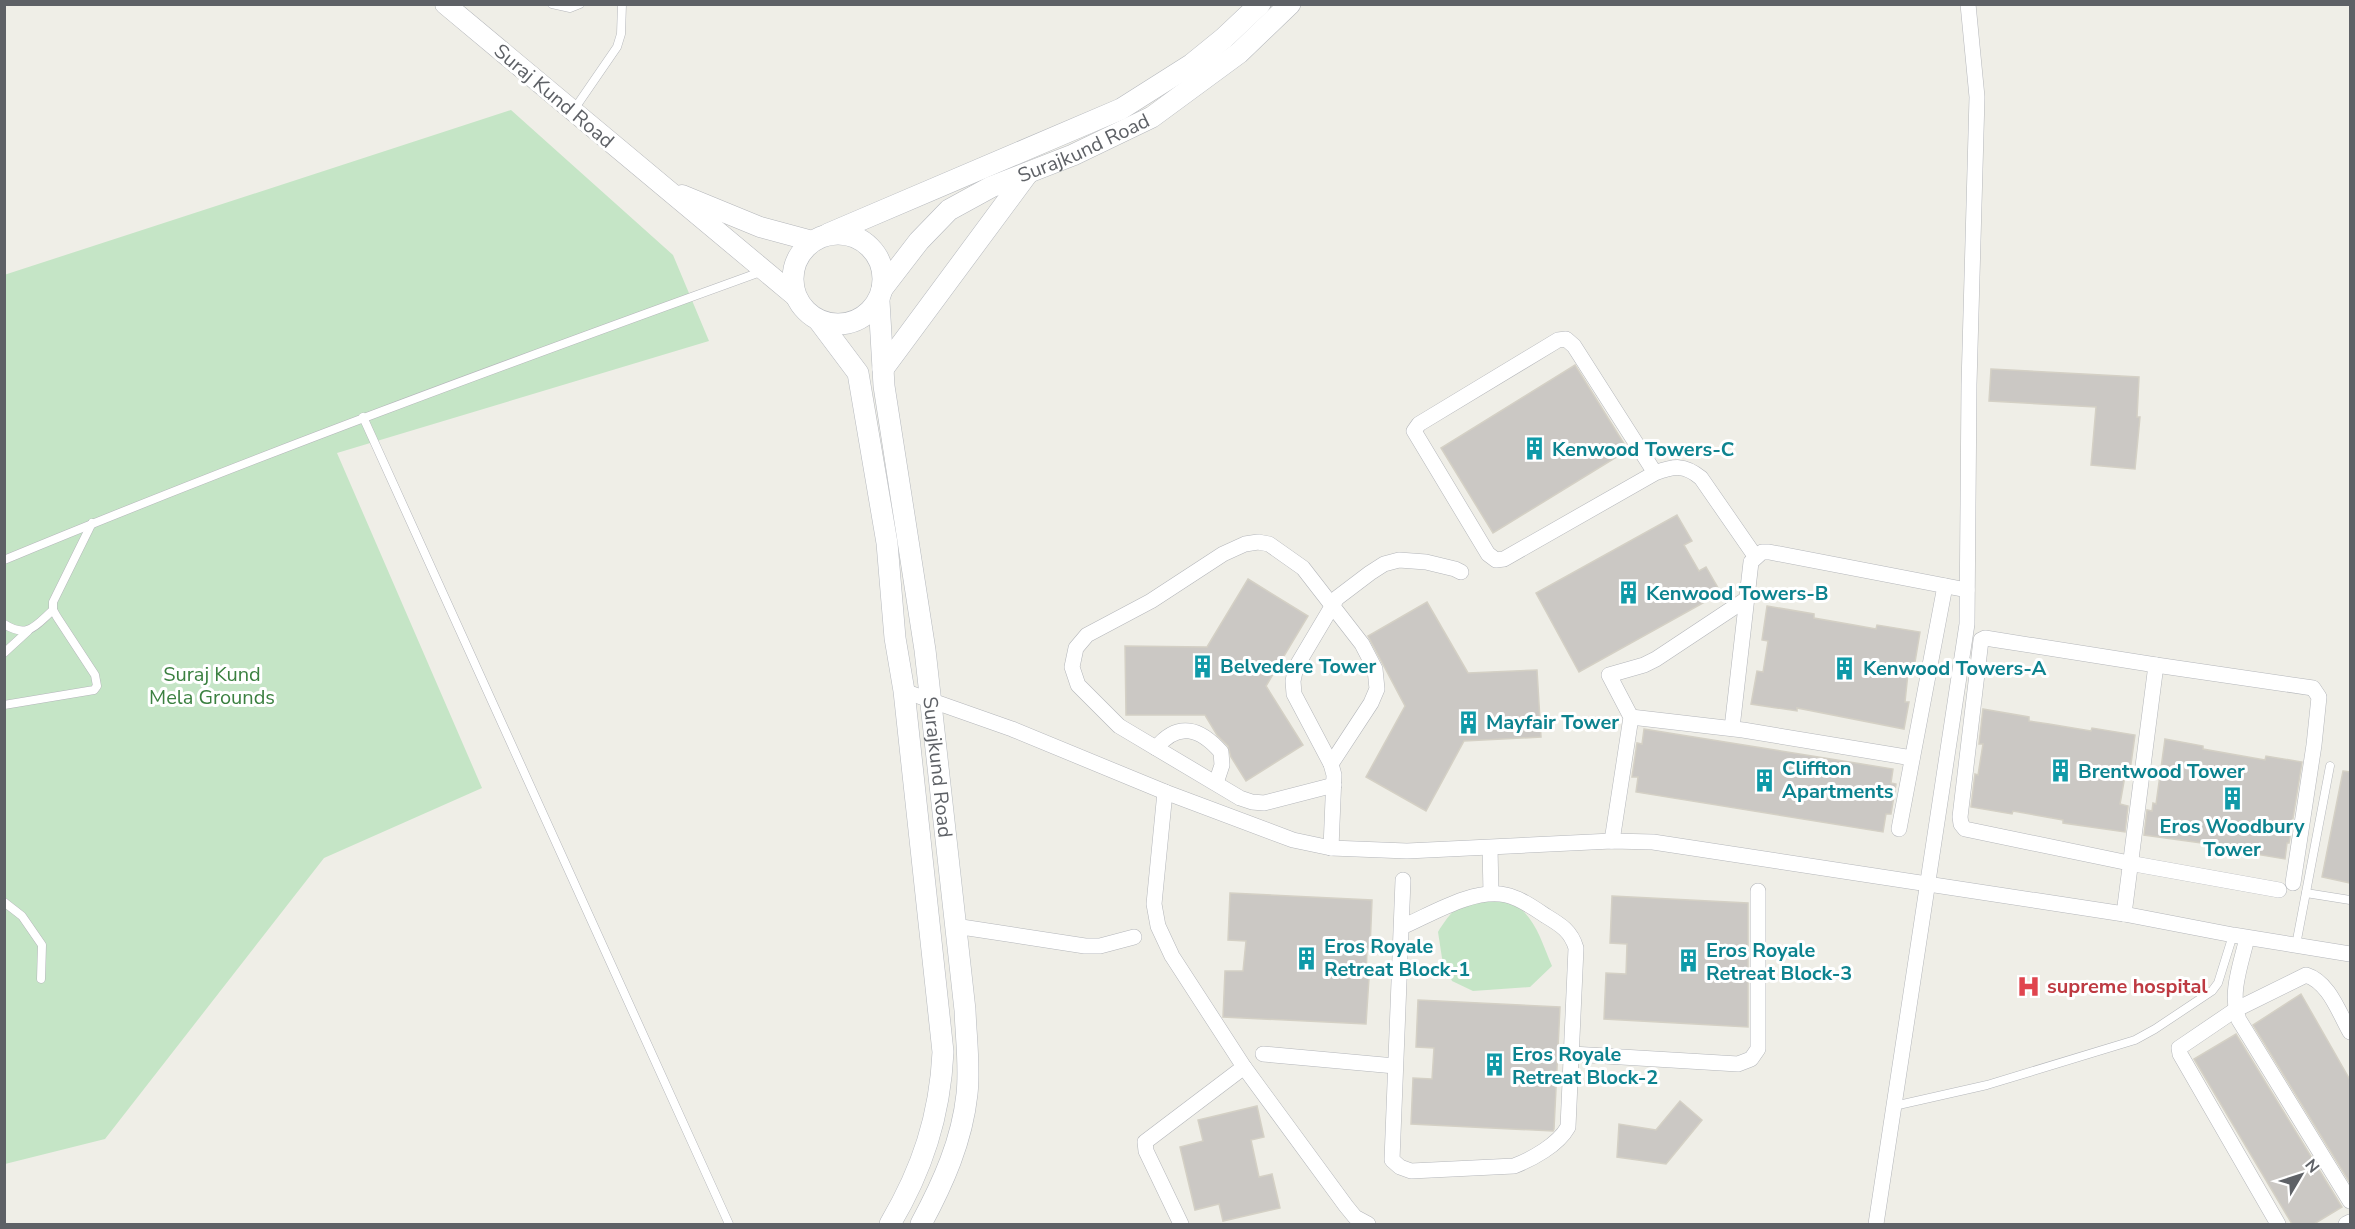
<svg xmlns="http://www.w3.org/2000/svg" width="2355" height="1229" font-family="'Nunito Sans',sans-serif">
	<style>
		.green { fill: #c5e5c6 }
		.building { fill: #cbc8c4; stroke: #d4d0c5; stroke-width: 1.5 }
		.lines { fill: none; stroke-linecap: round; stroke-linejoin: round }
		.service-casing { stroke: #b4b6ba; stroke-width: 9 }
		.minor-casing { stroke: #b4b6ba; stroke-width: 16 }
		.tertiary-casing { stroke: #b4b6ba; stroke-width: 21 }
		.secondary-casing { stroke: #b5b8bd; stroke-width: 22 }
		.service { stroke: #fff; stroke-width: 8 }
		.minor { stroke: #fff; stroke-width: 15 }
		.tertiary { stroke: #fff; stroke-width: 20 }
		.secondary { stroke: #fff; stroke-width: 21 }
		.labels { text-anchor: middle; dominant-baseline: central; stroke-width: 6; stroke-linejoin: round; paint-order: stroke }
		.street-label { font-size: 20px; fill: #5e6166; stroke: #fff }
		.culture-label { font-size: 20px; font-weight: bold; fill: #0d838f; stroke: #fff; text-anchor: start }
		.park-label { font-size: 20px; fill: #3b8040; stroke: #fff }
		.health-label { font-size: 20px; font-weight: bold; fill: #be3a42; stroke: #fff; text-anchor: start }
	</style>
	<rect width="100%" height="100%" fill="#efeee7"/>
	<g class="green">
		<polygon points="511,110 673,255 709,341 337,453 482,788 324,858 105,1139 5,1164 4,275"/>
		<path d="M1505,898C1534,912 1540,938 1552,966L1530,987L1473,991L1452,981L1442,958L1438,932C1460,897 1466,902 1505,898Z"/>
	</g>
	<g class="building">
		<polygon points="1575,365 1628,450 1493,533 1441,448"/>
		<polygon points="1991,369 2139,377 2137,417 2140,417 2135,469 2091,465 2096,407 1989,401"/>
		<polygon points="1677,515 1692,541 1684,545 1699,571 1706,567 1721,593 1579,672 1536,593"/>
		<polygon points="1248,579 1308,616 1266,686 1303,745 1246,781 1231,757 1228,746 1217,735 1205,715 1126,715 1125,646 1207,647"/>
		<polygon points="1427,602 1468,673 1537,670 1541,737 1464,741 1426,811 1366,777 1405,706 1368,636"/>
		<polygon points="1767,606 1814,614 1814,618 1854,625 1876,629 1877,625 1920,632 1914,668 1910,667 1908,673 1905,702 1909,702 1904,729 1797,708 1797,711 1751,704 1757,671 1763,672 1768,641 1762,640"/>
		<polygon points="1983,709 2029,717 2029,721 2049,724 2091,731 2092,728 2135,735 2130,771 2126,770 2120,804 2128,806 2125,832 2063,823 2063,820 2013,811 2012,814 1971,807 1975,774 1978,775 1983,744 1979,744"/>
		<polygon points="1644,729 1893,769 1891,783 1896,784 1891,814 1886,814 1883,832 1636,792 1638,777 1632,777 1637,743 1642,744"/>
		<polygon points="2165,739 2203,746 2203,749 2265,760 2266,756 2302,762 2289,843 2287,843 2285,859 2237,851 2238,848 2144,835 2147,810 2152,811 2153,803 2156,804"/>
		<polygon points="2343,771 2350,772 2350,883 2322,877"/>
		<polygon points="1230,893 1372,900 1370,949 1367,949 1366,978 1369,978 1366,1024 1223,1017 1225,971 1243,971 1246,941 1228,940"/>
		<polygon points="1612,896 1748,903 1748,1027 1604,1019 1606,973 1626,974 1627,944 1610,943"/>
		<polygon points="2301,994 2350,1080 2350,1183 2253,1025"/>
		<polygon points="1418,1000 1560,1007 1554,1129 1553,1131 1411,1124 1413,1078 1432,1079 1434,1048 1416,1047"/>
		<polygon points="2236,1034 2342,1207 2314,1224 2292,1224 2194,1059"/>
		<polygon points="1680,1101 1702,1120 1666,1164 1617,1157 1619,1124 1656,1130"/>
		<polygon points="1257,1106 1264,1137 1251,1140 1259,1177 1272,1174 1280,1208 1223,1221 1219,1204 1195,1210 1180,1147 1203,1141 1198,1120"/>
	</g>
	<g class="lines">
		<defs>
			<g id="service">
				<polyline points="552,4 570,8 580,4"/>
				<polyline points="573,111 617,47 621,34 622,4"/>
				<polyline points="363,417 729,1224"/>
				<path d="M4,560C255,456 509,363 763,271"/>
				<path d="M4,624C28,639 35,626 53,610"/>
				<polyline points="4,653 28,631"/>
				<polyline points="4,705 94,690 97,686 95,675 57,617 53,610 53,602 92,523"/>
				<polyline points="2306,893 2350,900"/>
				<polyline points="4,902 22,916 42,945 41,979"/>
				<polyline points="2296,945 2330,766"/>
				<polyline points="1894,1106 1987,1085 2135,1040 2155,1029 2212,991 2218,983 2233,935"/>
			</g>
			<g id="minor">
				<path d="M1655,473L1574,346L1566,339L1558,340L1419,424L1414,431L1488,554L1496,560L1504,559L1655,473C1674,466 1684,464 1701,478L1755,556"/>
				<polyline points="904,691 1012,729 1165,792 1293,840 1331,848 1407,851 1612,841 1653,842 2124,914 2233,935 2350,954"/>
				<polyline points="1631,717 1743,730 1912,758"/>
				<polyline points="1732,728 1751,562 1762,552 1769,552 1967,590"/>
				<path d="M1156,748C1178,721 1200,728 1221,752L1222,765L1216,783"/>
				<polyline points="1331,764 1371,703 1377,689 1375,669 1362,644 1303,568 1269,544 1258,542 1245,544 1223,554 1151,601 1087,635 1076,648 1072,667 1078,685 1119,726 1240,798 1252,802 1264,803 1334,785"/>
				<polyline points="1165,792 1154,904 1158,926 1172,956 1244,1067 1346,1206 1355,1217 1368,1224"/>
				<polyline points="1899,829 1945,586"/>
				<polyline points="1612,841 1631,717 1609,675 1644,665 1656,659 1748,598"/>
				<polyline points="1331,848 1334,775 1331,764 1294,694 1293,681 1296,667 1337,598 1370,573 1384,564 1399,560 1426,562 1455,569 1461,572"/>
				<polyline points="1490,848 1491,893"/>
				<polyline points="2279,890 2129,863 1965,829 1961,824 1960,817 1981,640 1985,638 2156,665 2313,688 2319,697 2314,745 2293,883"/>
				<polyline points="2124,914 2156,665"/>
				<polyline points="955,926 1085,946 1100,946 1134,937"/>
				<path d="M1402,927C1432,914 1473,888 1506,895C1520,898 1534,908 1546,916C1561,925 1571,931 1576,948L1568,1127C1558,1145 1532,1159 1514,1166L1411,1171L1400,1167L1392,1160L1403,880"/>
				<path d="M2247,938C2241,964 2229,994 2239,1020L2350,1201"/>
				<polyline points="1263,1054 1395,1066"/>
				<polyline points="1572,1054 1738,1064 1751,1059 1758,1049 1758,891"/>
				<polyline points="1181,1224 1146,1151 1145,1142 1244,1067"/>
				<polyline points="1876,1224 1967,624 1969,385 1977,97 1968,4"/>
				<path d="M2278,1224L2180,1054L2179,1048L2235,1010L2306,975C2329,982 2339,1013 2350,1032"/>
				<polyline points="2346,1224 2350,1222"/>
			</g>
			<g id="tertiary">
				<polyline points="445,4 795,296"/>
				<polyline points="682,195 760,227 812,241"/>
			</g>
			<g id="secondary">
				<circle cx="838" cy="279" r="45"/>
				<polyline points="828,234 1121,109 1192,64 1224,38 1260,4"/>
				<path id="s1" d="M882,289L919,241L949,210L991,187L1073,155L1152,117L1239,53L1290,4"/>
				<path id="s2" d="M879,301L884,386L925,650L965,1010C966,1038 970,1066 967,1094C962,1141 943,1183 921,1224"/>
				<path d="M819,321L858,373L887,543L895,638L904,691L943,1052C940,1116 922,1170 890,1224"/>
				<polyline points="883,369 1028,173"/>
			</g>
		</defs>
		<use href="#service" class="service-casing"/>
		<use href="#minor" class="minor-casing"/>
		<use href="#tertiary" class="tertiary-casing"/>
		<use href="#secondary" class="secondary-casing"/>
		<use href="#service" class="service"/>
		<use href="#minor" class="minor"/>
		<use href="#tertiary" class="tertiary"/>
		<use href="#secondary" class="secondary"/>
	</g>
	<defs>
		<symbol id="building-bare" viewBox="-9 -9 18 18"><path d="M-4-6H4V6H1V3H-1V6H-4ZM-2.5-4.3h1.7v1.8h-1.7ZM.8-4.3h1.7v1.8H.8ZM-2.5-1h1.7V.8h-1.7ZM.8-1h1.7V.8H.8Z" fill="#0f9aa8" stroke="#fff" stroke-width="2.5" paint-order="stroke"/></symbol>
		<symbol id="hospital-bare" viewBox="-9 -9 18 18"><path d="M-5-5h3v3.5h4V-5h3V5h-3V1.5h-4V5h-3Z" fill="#e0444e" stroke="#fff" stroke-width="2.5" paint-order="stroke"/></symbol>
	</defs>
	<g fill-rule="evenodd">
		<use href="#building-bare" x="1518" y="432" width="33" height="33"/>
		<use href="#building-bare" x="1612" y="576" width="33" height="33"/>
		<use href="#building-bare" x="1186" y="650" width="33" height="33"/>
		<use href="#building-bare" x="1828" y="652" width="33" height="33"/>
		<use href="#building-bare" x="1452" y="706" width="33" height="33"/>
		<use href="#building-bare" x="2044" y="754" width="33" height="33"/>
		<use href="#building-bare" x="1748" y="764" width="33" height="33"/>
		<use href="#building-bare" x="2216" y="782" width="33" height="33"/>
		<use href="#building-bare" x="1290" y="942" width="33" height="33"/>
		<use href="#building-bare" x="1672" y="944" width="33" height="33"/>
		<use href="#hospital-bare" x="2012" y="970" width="33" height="33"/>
		<use href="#building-bare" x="1478" y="1048" width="33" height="33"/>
	</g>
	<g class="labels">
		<g class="street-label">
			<text transform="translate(554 96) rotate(40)">Suraj Kund Road</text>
			<text stroke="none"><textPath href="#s1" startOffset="252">Surajkund Road</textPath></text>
			<text stroke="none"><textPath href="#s2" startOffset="470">Surajkund Road</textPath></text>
		</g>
		<g class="culture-label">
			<text x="1552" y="449">Kenwood Towers-C</text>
			<text x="1646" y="593">Kenwood Towers-B</text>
			<text x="1220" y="666">Belvedere Tower</text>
			<text x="1863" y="668">Kenwood Towers-A</text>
			<text x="1486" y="722">Mayfair Tower</text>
			<text x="1782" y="768">Cliffton<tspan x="1782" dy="23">Apartments</tspan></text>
			<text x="2078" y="771">Brentwood Tower</text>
			<text x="2232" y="826" text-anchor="middle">Eros Woodbury<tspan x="2232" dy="23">Tower</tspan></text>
			<text x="1324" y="946">Eros Royale<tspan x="1324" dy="23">Retreat Block-1</tspan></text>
			<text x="1706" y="950">Eros Royale<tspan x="1706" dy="23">Retreat Block-3</tspan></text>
			<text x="1512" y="1054">Eros Royale<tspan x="1512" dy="23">Retreat Block-2</tspan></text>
		</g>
		<g class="park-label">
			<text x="212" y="674">Suraj Kund<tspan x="212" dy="23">Mela Grounds</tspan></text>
		</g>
		<g class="health-label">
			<text x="2047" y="986">supreme hospital</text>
		</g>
	</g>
	<rect width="2355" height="1229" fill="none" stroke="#5e6166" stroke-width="12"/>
	<g transform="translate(2301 1175) rotate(51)" stroke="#ffffff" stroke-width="4.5" paint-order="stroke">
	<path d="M0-4.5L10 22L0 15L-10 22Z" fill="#5e6166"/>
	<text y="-9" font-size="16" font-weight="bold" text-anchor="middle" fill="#5e6166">N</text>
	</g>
</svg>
